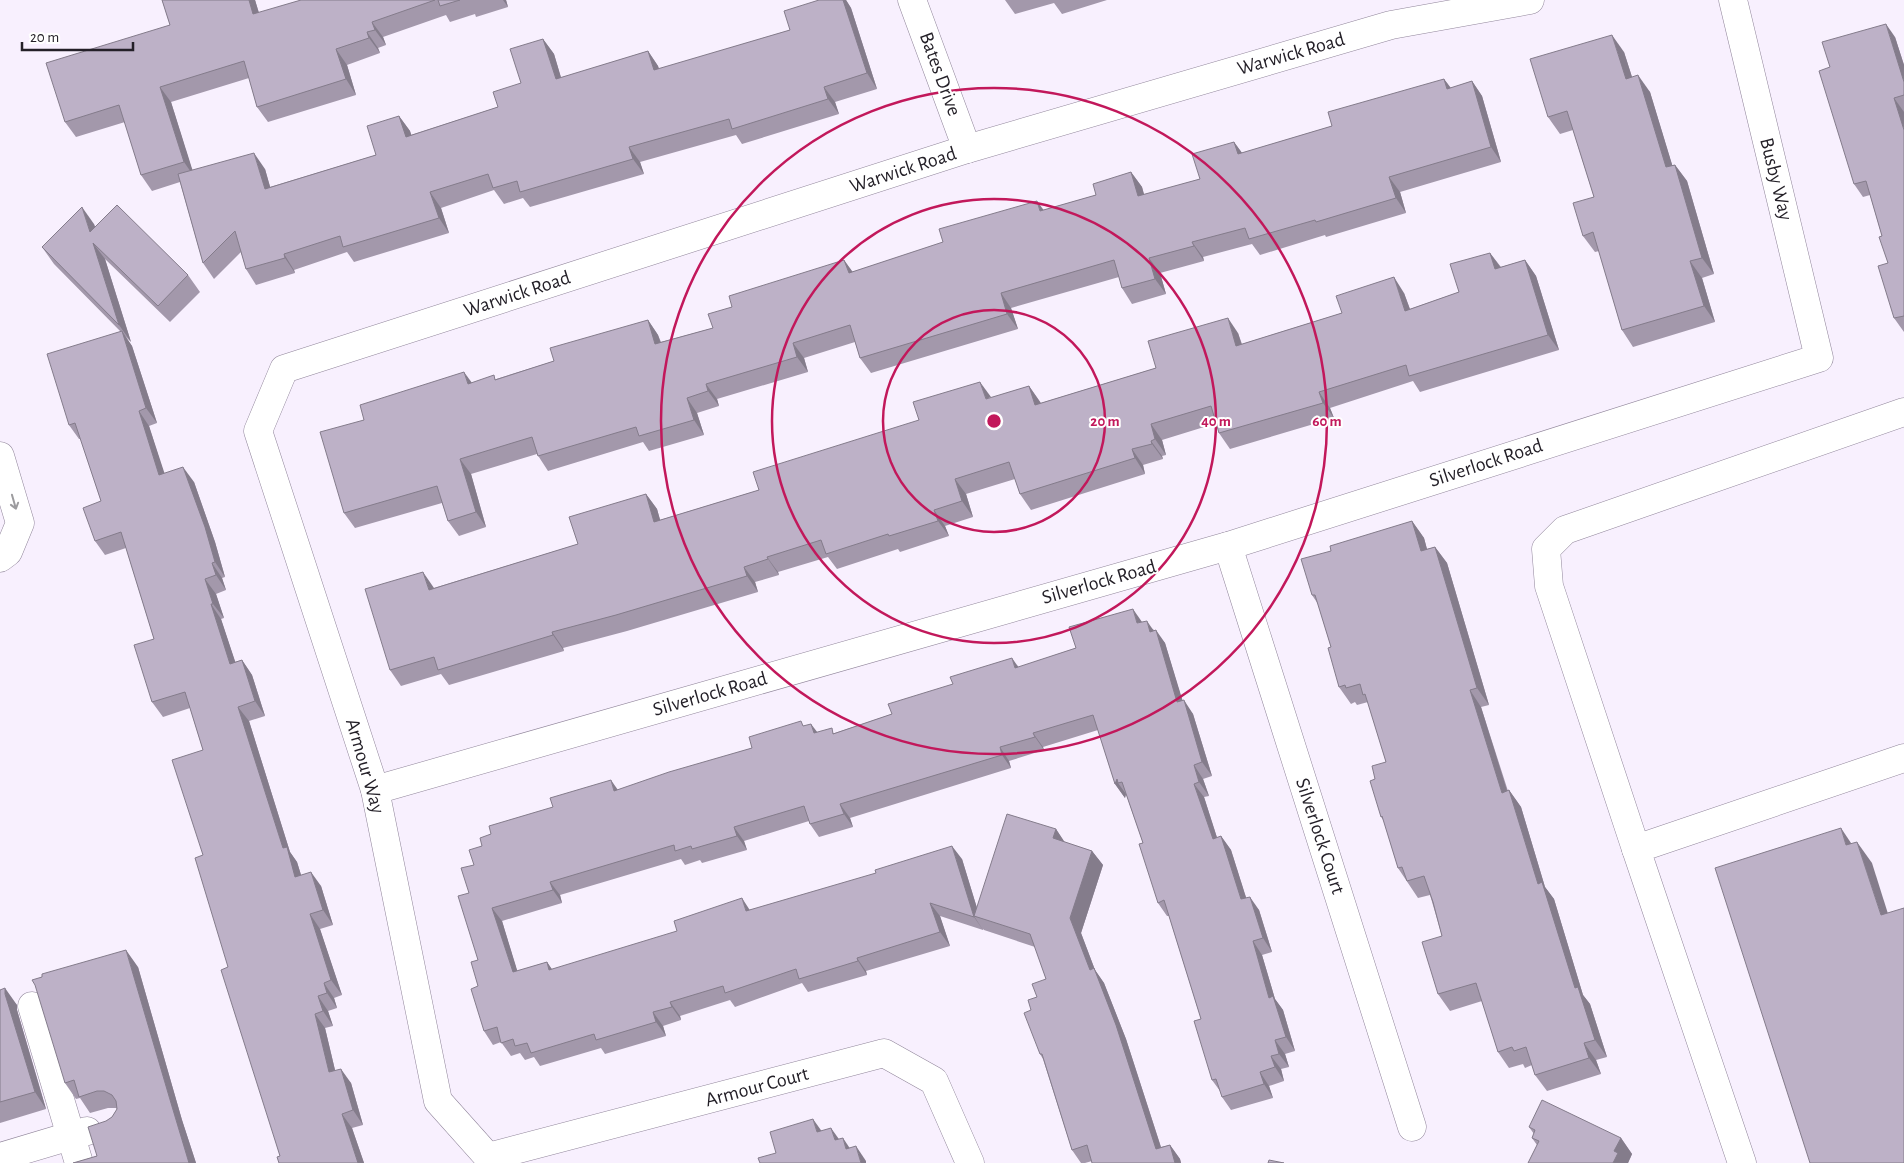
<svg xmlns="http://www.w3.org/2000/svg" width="1904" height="1163" font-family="'Alegreya Sans',sans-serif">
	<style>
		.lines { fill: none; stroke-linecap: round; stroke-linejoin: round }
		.minor-casing { stroke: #91869b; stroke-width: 29 }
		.minor { stroke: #fff; stroke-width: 28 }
		.wall { fill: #a398ab }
		.shaded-wall { fill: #847c8b }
		.building { fill: #bdb1c7; stroke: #847c8b }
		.oneway { stroke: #9c9b9e }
		.ring { fill: none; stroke: #c2185b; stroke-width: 2.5 }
		.labels { text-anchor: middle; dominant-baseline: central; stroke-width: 4; stroke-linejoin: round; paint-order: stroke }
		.street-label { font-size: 20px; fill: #242028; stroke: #fff }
		.centre { fill: #c2185b; stroke: #fff; stroke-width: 2.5 }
		.ring-label { font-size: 15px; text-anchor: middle; font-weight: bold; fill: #c2185b; stroke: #fff; stroke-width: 4; stroke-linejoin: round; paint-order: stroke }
	</style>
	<rect width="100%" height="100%" fill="#f8f0fe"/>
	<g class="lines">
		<defs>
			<g id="minor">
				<polyline points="912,0 967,149"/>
				<polyline points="0,456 20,523 8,552 0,558"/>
				<polyline points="1228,546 1412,1127"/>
				<polyline points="375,790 1228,546 1819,358 1733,0"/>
				<polyline points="1636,849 1549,586 1546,549 1565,530 1904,412"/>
				<polyline points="32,1006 79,1163"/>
				<polyline points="0,1157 87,1131"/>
				<polyline points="970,1163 934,1081 884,1053 488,1157 438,1101 375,790 258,431 284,369 967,149 1391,25 1530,0"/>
				<polyline points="1742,1163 1636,849 1904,758"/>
			</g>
		</defs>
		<use href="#minor" class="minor-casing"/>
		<use href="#minor" class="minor"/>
	</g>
	<g class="wall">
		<polygon points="162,0 255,0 259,13 301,0 506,0 508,7 476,17 475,14 450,22 446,15 383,37 386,45 378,48 380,53 347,65 356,95 268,122 257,107 249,78 171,102 192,170 265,169 270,187 376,155 399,116 410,131 411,135 498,107 521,83 543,39 554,54 561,78 648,51 658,66 659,69 790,30 819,0 846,0 851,8 877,89 835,102 839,114 742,144 736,135 640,162 644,174 530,207 523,198 504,204 494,190 441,208 449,233 354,262 347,252 294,270 295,273 256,285 246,269 241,252 214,279 203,263 180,182 152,191 141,175 125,122 76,137 65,122 170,25"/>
		<polygon points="1005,0 1107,0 1062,14 1054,3 1015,14"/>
		<polygon points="1895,37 1904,65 1904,332 1894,318 1888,263 1882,236 1870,195 1863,197 1854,184"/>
		<polygon points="1624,52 1632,77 1650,92 1672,165 1675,165 1687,181 1714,274 1702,278 1715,322 1633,347 1622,330 1599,251 1595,252 1583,236 1594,197 1573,130 1560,134 1548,117"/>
		<polygon points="1444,79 1451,88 1472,81 1482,96 1501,162 1400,192 1406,213 1326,237 1325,235 1260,255 1252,244 1203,257 1204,261 1160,273 1166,294 1132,304 1122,288 1119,277 1011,308 1018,329 871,373 860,358 855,342 804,358 808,372 717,399 719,406 697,413 704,435 649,451 643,442 548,471 537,454 471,474 486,527 459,536 448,521 442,503 355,528 344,513 364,420 554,361 648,320 658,335 661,342 713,328 732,307 844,260 852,272 1044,210 1096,195 1131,172 1142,187 1144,195 1200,179 1234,142 1242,153 1332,126"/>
		<polygon points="94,224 95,227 188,275 200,292 170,322 105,259 131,342 125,336 132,346 157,423 149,426 164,474 194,482 215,542 225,577 222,578 226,590 216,594 224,618 221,619 235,662 242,660 252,675 265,716 249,721 290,852 297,862 301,875 321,886 333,925 320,929 342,995 334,998 337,1008 328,1011 333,1026 325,1028 335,1070 351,1083 363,1125 352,1128 364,1163 279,1163 280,1156 228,967 203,855 203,750 190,708 163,717 152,702 154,639 126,548 105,555 95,541 101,501 81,439 79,439 69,425 121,332 54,264 42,247"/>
		<polygon points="1490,253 1501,267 1525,260 1536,276 1559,350 1420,392 1413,381 1330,408 1334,418 1230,449 1219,433 1217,423 1162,440 1166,455 1162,456 1163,459 1143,465 1145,474 1031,510 1020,494 1015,479 966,494 973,517 945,526 949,536 900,552 898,549 837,569 828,557 778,572 779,575 755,582 758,592 627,631 563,648 564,651 449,685 441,674 401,686 390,670 434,588 578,544 646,494 657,509 660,520 759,490 992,398 1029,386 1041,403 1156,368 1238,333 1242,344 1342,313 1404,293 1410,309 1459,292"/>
		<polygon points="1412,521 1424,538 1427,549 1435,547 1447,563 1489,705 1481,707 1508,791 1509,790 1521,807 1545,887 1554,899 1583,995 1590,1004 1607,1057 1596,1060 1601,1074 1547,1091 1535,1075 1532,1065 1525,1068 1523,1064 1509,1068 1498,1052 1482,1001 1450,1011 1438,994 1442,936 1430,895 1418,898 1398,868 1384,821 1381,817 1375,779 1386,762 1368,702 1357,705 1355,702 1351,704 1339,687 1331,647 1318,604 1312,595 1331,551"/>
		<polygon points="1142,622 1154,630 1165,643 1182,700 1193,714 1212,776 1203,779 1209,796 1204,797 1217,838 1221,836 1231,850 1246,898 1259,910 1272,952 1262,955 1275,999 1283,1010 1295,1051 1285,1054 1289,1067 1281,1069 1284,1081 1269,1086 1273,1098 1231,1110 1222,1097 1220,1091 1212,1080 1201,1019 1169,916 1167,916 1158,903 1143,843 1126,794 1125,798 1115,784 1098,730 1043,747 1044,750 1009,761 1011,768 850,818 853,827 819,837 810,824 809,821 744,841 747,850 702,863 700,860 685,865 681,859 560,895 562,903 502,921 517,971 547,962 552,970 749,910 962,859 977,908 1056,829 1064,842 1092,851 1103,865 1081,933 1095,970 1104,983 1126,1039 1161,1147 1170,1145 1180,1159 1181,1163 1092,1163 1092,1161 1085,1163 1081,1163 1072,1150 1043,1059 1040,1054 1031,1010 1046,979 1035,947 984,930 983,929 983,930 940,916 950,946 866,971 867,975 808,992 802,983 735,1007 730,1000 680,1016 681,1020 663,1026 666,1036 605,1054 601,1048 540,1066 534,1057 525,1060 520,1053 511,1056 501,1042 493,1045 484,1031 478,986 478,960 469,893 474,865 482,846 491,834 618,790 752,748 804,726 817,732 835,733 892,714 1019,667 1076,648"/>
		<polygon points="138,967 182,1120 196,1163 73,1163 97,1156 106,1121 112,1117 117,1109 116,1108 108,1108 90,1113 80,1098 76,1099 65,1083 42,977"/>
		<polygon points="0,990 17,1005 17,1010 46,1109 0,1123"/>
		<polygon points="1529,1127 1621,1138 1632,1154 1628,1163 1528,1163 1537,1145 1532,1138 1534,1134"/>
	</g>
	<g class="shaded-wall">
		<polygon points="249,0 255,0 264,30 253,14"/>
		<polygon points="503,0 506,0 508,7"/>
		<polygon points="843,0 846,0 851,8 877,89 867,73"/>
		<polygon points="372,22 383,37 386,45 375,30"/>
		<polygon points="1886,24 1895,37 1904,65 1904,82"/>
		<polygon points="367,32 378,48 380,53 369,38"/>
		<polygon points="1612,35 1624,52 1638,96 1626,79"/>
		<polygon points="543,39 554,54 566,94 556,79"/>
		<polygon points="336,49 347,65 356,95 346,79"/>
		<polygon points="648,51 658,66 664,86 654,70"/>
		<polygon points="1638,75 1650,92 1678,184 1666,167"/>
		<polygon points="1444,79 1455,94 1447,89"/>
		<polygon points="1472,81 1482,96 1501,162 1491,147"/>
		<polygon points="160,87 171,102 195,178 184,162"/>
		<polygon points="824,87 835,102 839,114 828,99"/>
		<polygon points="1894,98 1904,112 1904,130"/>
		<polygon points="399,116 410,131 417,152 406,137"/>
		<polygon points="1234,142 1245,157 1238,154"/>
		<polygon points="629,147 640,162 644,174 633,159"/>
		<polygon points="254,153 265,169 275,204 265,189"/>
		<polygon points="1675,165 1687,181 1714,274 1702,258"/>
		<polygon points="1131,172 1142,187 1149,212 1138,196"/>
		<polygon points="1389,177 1400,192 1406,213 1396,198"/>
		<polygon points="430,192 441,208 449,233 439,218"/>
		<polygon points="1037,201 1048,216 1040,211"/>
		<polygon points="82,207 94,224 102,248 90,232"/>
		<polygon points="1192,242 1203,257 1204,261 1194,246"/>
		<polygon points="93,243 105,259 131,342 119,325"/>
		<polygon points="1490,253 1501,268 1495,269"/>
		<polygon points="284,254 294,270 295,273 285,258"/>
		<polygon points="1149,258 1160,273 1166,294 1155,279"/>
		<polygon points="844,260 855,275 849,273"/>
		<polygon points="1525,260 1536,276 1559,350 1548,335"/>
		<polygon points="1690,261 1702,278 1715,322 1704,306"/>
		<polygon points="1394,277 1404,293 1416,326 1405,311"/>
		<polygon points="1001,293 1011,308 1018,329 1007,314"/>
		<polygon points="1228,318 1238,333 1247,362 1236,346"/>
		<polygon points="648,320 658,335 666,359 655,344"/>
		<polygon points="122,331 132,346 157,423 146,408"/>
		<polygon points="793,343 804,358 808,372 797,357"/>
		<polygon points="464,372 475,387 468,384"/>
		<polygon points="980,382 991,397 986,399"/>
		<polygon points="706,384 717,399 719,406 708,391"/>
		<polygon points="1029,386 1040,402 1046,420 1035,405"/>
		<polygon points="1319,392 1330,408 1334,418 1323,403"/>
		<polygon points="687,398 697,413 704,435 694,420"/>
		<polygon points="139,411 149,426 170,490 159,475"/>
		<polygon points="1151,424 1162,440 1166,455 1155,439"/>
		<polygon points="1151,441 1162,456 1163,459 1152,444"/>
		<polygon points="1132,449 1143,465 1145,474 1135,458"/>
		<polygon points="460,459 471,474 486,527 476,512"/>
		<polygon points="183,467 194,482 215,542 225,577 215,562"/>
		<polygon points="955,479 966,494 973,517 962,501"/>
		<polygon points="646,494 657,509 665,537 654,522"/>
		<polygon points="934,510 945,526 949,536 938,521"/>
		<polygon points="1412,521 1424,538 1432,568 1421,551"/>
		<polygon points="1435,547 1447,563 1489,705 1477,688"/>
		<polygon points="767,557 778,572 779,575 768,559"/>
		<polygon points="212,563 222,578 226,590 216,575"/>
		<polygon points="744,567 755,582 758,592 747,576"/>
		<polygon points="423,572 434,588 440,605 429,590"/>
		<polygon points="205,579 216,594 224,618 213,604"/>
		<polygon points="211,604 221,619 241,679 230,664"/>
		<polygon points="1133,609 1142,622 1137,623"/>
		<polygon points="1147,621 1156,634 1150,632"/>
		<polygon points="1156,630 1165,643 1187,715 1177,702"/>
		<polygon points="552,632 563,648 564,651 553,635"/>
		<polygon points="1012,658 1022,672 1015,668"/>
		<polygon points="242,660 252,675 265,716 255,701"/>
		<polygon points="1470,690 1481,707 1513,810 1502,793"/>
		<polygon points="1184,700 1193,714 1212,776 1202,762"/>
		<polygon points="238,707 249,721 290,852 297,862 306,891 295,877 283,848"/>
		<polygon points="811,724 821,737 814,733"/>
		<polygon points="1033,733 1043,747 1044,750 1035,737"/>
		<polygon points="1000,747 1009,761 1011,768 1002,755"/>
		<polygon points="1194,765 1203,779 1209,796 1199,782"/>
		<polygon points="1117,779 1118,783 1126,794 1125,798 1115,784"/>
		<polygon points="611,780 620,793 614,791"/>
		<polygon points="1194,784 1204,797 1222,853 1213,839"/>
		<polygon points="1509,790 1521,807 1545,887 1554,899 1583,995 1590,1004 1607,1057 1595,1040 1575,988 1538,884"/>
		<polygon points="840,804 850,818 853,827 844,814"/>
		<polygon points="734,827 744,841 747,850 737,836"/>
		<polygon points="1841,828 1855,849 1846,845"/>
		<polygon points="1056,829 1066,844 1053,838"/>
		<polygon points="1221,836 1231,850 1251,913 1241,899"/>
		<polygon points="1857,842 1872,863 1895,936 1881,915"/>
		<polygon points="952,846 962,859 980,918 974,916 983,930 974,917"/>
		<polygon points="1092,851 1103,865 1081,933 1095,970 1104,983 1126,1039 1166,1163 1156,1149 1090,970 1070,918"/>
		<polygon points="311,872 321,886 333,925 323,910"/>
		<polygon points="550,882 560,895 562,903 553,890"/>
		<polygon points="1250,897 1259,910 1272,952 1263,938"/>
		<polygon points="742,898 751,912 746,911"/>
		<polygon points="930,903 940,916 950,946 940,932"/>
		<polygon points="492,908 502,921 522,986 513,972"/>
		<polygon points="310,914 320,929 342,995 331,980"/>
		<polygon points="1253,941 1262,955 1275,999 1283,1010 1295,1051 1286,1037 1269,998"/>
		<polygon points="126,950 138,967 182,1120 196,1163 189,1163 171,1103"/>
		<polygon points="857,958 866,971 867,975 858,961"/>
		<polygon points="547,962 556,975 549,970"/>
		<polygon points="324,983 334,998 337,1008 327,993"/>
		<polygon points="5,988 17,1005 17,1010 46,1109 35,1092 5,994"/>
		<polygon points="318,996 328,1011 333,1026 323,1011"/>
		<polygon points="670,1002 680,1016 681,1020 672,1007"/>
		<polygon points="653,1012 663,1026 666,1036 656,1022"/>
		<polygon points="315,1014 325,1028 339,1087 329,1072"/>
		<polygon points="1275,1040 1285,1054 1289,1067 1279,1054"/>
		<polygon points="1584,1043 1596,1060 1601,1074 1589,1058"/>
		<polygon points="1271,1056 1281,1069 1284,1081 1275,1067"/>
		<polygon points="341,1069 351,1083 363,1125 353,1110"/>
		<polygon points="1260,1072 1269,1086 1273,1098 1264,1084"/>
		<polygon points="342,1114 352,1128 364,1163 358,1163"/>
		<polygon points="813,1119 823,1133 817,1132"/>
		<polygon points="831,1128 841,1142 835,1140"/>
		<polygon points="843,1138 853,1153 846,1149"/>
		<polygon points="1621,1138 1632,1154 1628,1163 1613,1163 1614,1151"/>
		<polygon points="1170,1145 1180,1159 1181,1163 1175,1163"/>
		<polygon points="856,1146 866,1161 866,1163 861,1163"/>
	</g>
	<g class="building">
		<polygon points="162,0 249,0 253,14 301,0 435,0 372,22 375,30 367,32 369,38 336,49 346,79 257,107 244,61 160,87 184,162 141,175 119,105 65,122 46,63 170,25"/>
		<polygon points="438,0 460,0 440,6"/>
		<polygon points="819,0 843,0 867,73 824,87 828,99 732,129 729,119 629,147 633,159 520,192 517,181 493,188 488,174 430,192 439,218 343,247 340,236 284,254 285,258 246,269 235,231 203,263 178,174 254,153 265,189 376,155 367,126 399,116 406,137 498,107 493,92 521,83 510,49 543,39 556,79 648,51 654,70 790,30 784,11"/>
		<polygon points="1886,24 1904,82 1904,95 1894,98 1904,130 1904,316 1894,318 1878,266 1888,263 1879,237 1882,236 1866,181 1854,184 1819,71 1830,67 1822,42"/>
		<polygon points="1612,35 1626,79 1638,75 1666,167 1675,165 1702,258 1690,261 1704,306 1622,330 1593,232 1583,236 1573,203 1594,197 1567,111 1548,117 1530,59"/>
		<polygon points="1444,79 1447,89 1472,81 1491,147 1389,177 1396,198 1316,222 1315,220 1249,239 1245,228 1192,242 1194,246 1149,258 1155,279 1122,288 1114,260 1001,293 1007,314 860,358 850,325 793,343 797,357 706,384 708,391 687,398 694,420 639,436 636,427 538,456 532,437 460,459 476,512 448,521 437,486 344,513 320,432 364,420 360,405 464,372 468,384 494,375 495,380 554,361 550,348 648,320 655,344 713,328 708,314 732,307 729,296 844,260 849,273 943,242 939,229 1037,201 1040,211 1096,195 1093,184 1131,172 1138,196 1200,179 1192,154 1234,142 1238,154 1332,126 1328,112"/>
		<polygon points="117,205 188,275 158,306 93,243 119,325 42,247 82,207 90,232"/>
		<polygon points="1490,253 1495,269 1525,260 1548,335 1409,376 1406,365 1319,392 1323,403 1219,433 1211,406 1151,424 1155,439 1151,441 1152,444 1132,449 1135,458 1020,494 1009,462 955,479 962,501 934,510 938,521 889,536 888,534 826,554 821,540 767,557 768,559 744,567 747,576 616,615 552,632 553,635 438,670 434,657 390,670 365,589 423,572 429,590 578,544 569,517 646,494 654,522 759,490 753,472 919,420 913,402 980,382 986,399 1029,386 1035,405 1156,368 1148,341 1228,318 1236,346 1342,313 1336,296 1394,277 1405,311 1459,292 1450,264"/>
		<polygon points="122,331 146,408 139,411 159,475 183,467 205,527 215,562 212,563 216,575 205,579 213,604 211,604 230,664 242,660 255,701 238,707 283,848 287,847 295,877 311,872 323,910 310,914 331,980 324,983 327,993 318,996 323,1011 315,1014 329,1072 341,1069 353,1110 342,1114 358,1163 279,1163 277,1157 280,1156 221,970 228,967 195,858 203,855 172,760 203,750 185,692 152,702 134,645 154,639 121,532 95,541 83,508 101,501 75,423 69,425 47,354"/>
		<polygon points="1412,521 1421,551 1435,547 1477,688 1470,690 1502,793 1509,790 1538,884 1542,882 1575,988 1578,987 1595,1040 1584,1043 1589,1058 1535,1075 1526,1047 1514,1051 1512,1047 1498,1052 1476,983 1438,994 1422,942 1442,936 1433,902 1424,876 1407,881 1402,867 1398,868 1382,816 1381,817 1370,781 1375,779 1372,766 1386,762 1365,694 1363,695 1360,684 1346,688 1345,685 1339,687 1328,648 1331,647 1315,595 1312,595 1301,559 1331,551 1330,546"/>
		<polygon points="1133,609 1137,623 1147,621 1150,632 1156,630 1177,702 1184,700 1202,762 1194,765 1199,782 1194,784 1213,839 1221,836 1241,899 1250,897 1263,938 1253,941 1269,998 1273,996 1286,1037 1275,1040 1279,1054 1271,1056 1275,1067 1260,1072 1264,1084 1222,1097 1216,1079 1212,1080 1194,1021 1201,1019 1164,900 1158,903 1139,844 1143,843 1122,782 1118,783 1117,779 1115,784 1093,715 1033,733 1035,737 1000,747 1002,755 840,804 844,814 810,824 804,806 734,827 737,836 692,849 691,846 675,851 674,845 550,882 553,890 492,908 513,972 547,962 549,970 677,931 674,921 742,898 746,911 876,873 875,870 952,846 974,917 930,903 940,932 857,958 858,961 799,979 796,969 725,993 723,986 670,1002 672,1007 653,1012 656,1022 596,1040 594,1034 531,1053 527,1043 515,1046 513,1039 501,1043 497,1027 484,1031 471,989 478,986 471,962 478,960 458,896 469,893 461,868 474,865 469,850 482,846 480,838 491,834 489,826 553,807 550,798 611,780 614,791 669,772 752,748 749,737 801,721 803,726 811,724 814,733 832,728 833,734 892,714 888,704 953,684 950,677 1012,658 1015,668 1076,648 1069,627"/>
		<polygon points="1007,814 1056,829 1053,838 1092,851 1070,918 1090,970 1094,968 1116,1025 1156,1149 1170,1145 1175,1163 1092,1163 1087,1145 1072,1150 1042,1054 1040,1054 1024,1013 1031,1010 1028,1000 1037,997 1032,984 1046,979 1030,934 974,916"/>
		<polygon points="1841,828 1846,845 1857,842 1881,915 1904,908 1904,1163 1810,1163 1715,868"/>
		<polygon points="126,950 171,1103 189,1163 73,1163 97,1156 88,1127 106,1121 112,1117 117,1109 116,1101 112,1095 104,1091 97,1091 79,1097 74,1080 65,1083 35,985 32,980 42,977 42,974"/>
		<polygon points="5,988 5,994 35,1092 0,1102 0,990"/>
		<polygon points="1542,1100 1621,1138 1614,1151 1618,1153 1613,1163 1528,1163 1539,1141 1532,1138 1535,1130 1529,1127"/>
		<polygon points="813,1119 817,1132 831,1128 835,1140 843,1138 846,1149 856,1146 861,1163 760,1163 758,1158 776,1153 770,1132"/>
		<polygon points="1269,1160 1284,1163 1268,1163"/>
	</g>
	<defs><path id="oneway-shaft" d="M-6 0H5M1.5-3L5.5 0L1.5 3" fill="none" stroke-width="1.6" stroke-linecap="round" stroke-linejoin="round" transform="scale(1.25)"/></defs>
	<use class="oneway" href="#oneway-shaft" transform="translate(14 502) rotate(74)"/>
	<g class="ring">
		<circle cx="994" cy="421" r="111"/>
		<circle cx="994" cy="421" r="222"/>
		<circle cx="994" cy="421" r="333"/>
	</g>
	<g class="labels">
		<g class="street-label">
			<text transform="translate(1291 54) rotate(-16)">Warwick Road</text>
			<text transform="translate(940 74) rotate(70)">Bates Drive</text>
			<text transform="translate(903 170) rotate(-18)">Warwick Road</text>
			<text transform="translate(1776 179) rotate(76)">Busby Way</text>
			<text transform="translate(517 294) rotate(-18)">Warwick Road</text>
			<text transform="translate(1486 463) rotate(-18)">Silverlock Road</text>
			<text transform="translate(1099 582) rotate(-16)">Silverlock Road</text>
			<text transform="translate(710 694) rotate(-16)">Silverlock Road</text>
			<text transform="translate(365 766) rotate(74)">Armour Way</text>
			<text transform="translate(1320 836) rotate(72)">Silverlock Court</text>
			<text transform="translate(757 1087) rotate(-15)">Armour Court</text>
		</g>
	</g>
	<circle cx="994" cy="421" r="8" class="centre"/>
	<g class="ring-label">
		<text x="1105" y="426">20 m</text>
		<text x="1216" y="426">40 m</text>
		<text x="1327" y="426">60 m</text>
	</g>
	<path d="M22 42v8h111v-8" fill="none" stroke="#242028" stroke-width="2.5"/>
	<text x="30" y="42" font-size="15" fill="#242028" stroke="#ffffff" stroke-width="4" paint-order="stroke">20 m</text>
</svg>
